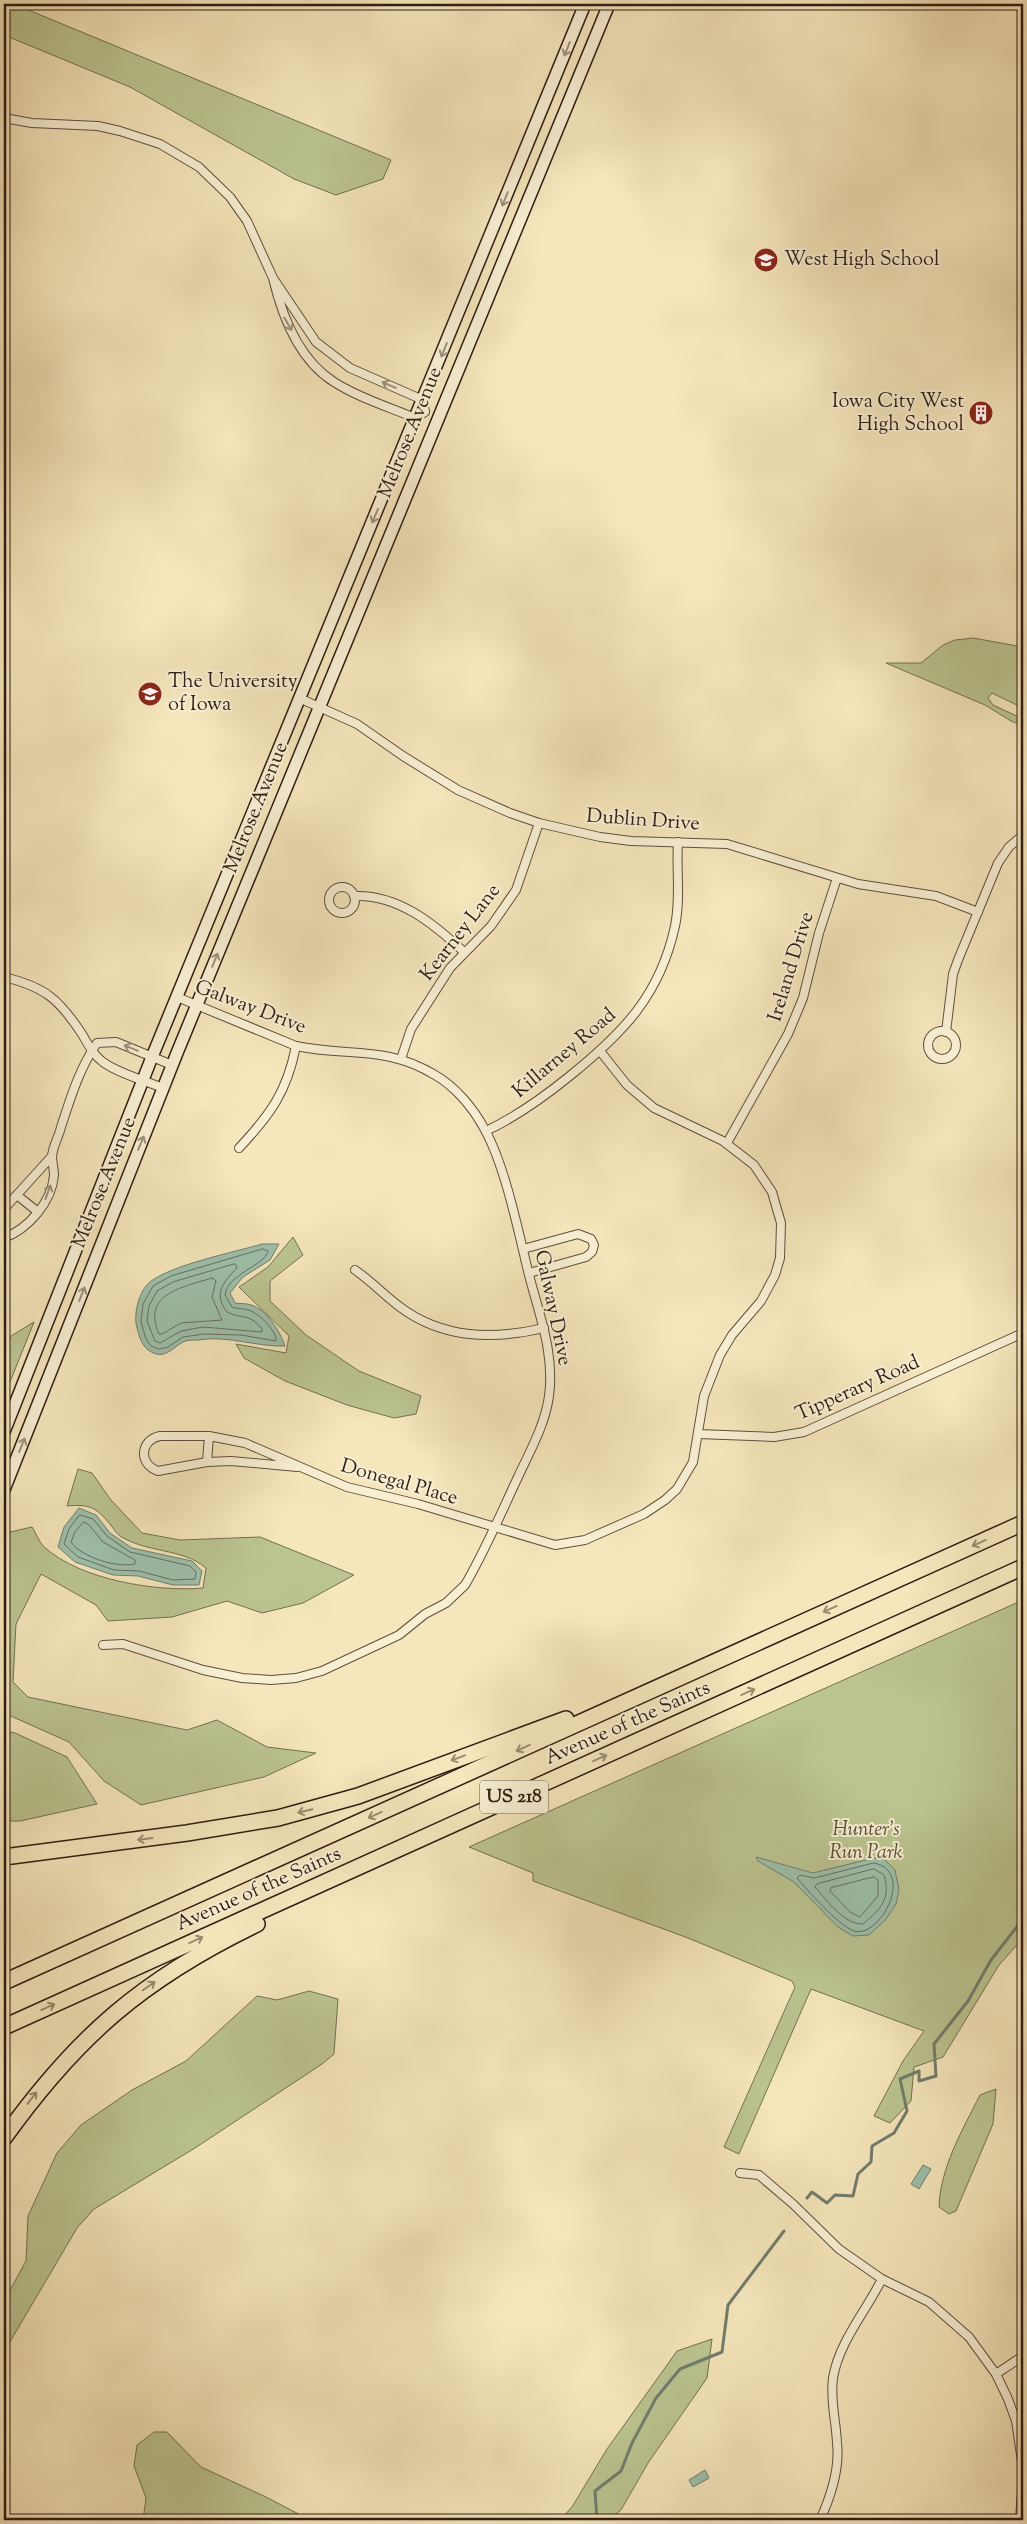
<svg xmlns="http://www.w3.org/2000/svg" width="1027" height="2524" font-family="'Sorts Mill Goudy',serif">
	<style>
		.green { fill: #bbc591; stroke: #747052 }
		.water { fill: #9dc0ac; stroke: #717e6f }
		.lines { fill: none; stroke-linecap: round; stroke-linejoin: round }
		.shore { stroke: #666e60; stroke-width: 1 }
		.stream { stroke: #717e6f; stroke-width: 3 }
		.street-casing { stroke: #604e3e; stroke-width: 10 }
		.secondary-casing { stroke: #2e1c14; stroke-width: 14 }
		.highway-casing { stroke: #2e1c14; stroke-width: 18 }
		.street { stroke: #f8efd3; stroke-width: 8 }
		.secondary { stroke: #f8efd3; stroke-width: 11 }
		.highway { stroke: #f5e6bb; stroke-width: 15 }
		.oneway { stroke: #9d907d }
		.oneway2 { stroke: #9b8b70 }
		.labels { text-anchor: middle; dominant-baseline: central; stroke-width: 4; stroke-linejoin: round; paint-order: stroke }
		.shield { fill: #f8efd3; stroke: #6b5b4d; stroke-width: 1 }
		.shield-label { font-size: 19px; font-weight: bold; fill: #2e1c14 }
		.poi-label { font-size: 20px; fill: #2e1c14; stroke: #f8efd3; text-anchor: start }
		.street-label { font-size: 20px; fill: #2e1c14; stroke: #f8efd3 }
		.park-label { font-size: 20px; font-style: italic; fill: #584f3a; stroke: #f8efd3 }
	</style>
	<rect width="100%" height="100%" fill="#f5e6bb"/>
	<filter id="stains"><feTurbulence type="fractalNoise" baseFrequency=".004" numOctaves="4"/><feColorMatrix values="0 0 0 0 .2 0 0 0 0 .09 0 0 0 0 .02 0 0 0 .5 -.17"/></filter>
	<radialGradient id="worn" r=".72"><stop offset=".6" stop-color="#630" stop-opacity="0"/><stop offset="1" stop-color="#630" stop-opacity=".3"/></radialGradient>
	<g class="green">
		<polygon points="4,4 14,4 391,160 383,179 336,195 294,179 130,87 4,35"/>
		<polygon points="973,638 1023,647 1023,708 992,693 988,698 993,705 1023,719 1023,726 1011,721 985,705 886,663 921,663 943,645 955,640"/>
		<polygon points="293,1237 303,1255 270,1281 270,1301 306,1335 359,1371 421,1396 416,1414 394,1418 347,1405 285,1381 244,1358 236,1344 286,1353 289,1336 239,1287 268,1267"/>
		<polygon points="34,1322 4,1397 4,1351 11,1336"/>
		<path d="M78,1469L92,1473L111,1500L142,1533L180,1540L260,1537L354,1575L303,1603L262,1613L227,1601L172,1617L108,1621L96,1605L41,1574L16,1624L13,1682L28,1697L187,1730L217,1720L267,1747L316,1753L264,1777L141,1805L104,1781L69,1742L4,1713V1548L10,1532L32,1527C36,1533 39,1542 44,1547C81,1580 156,1592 203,1588L206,1568C182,1548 147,1553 120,1536C116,1533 113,1528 110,1524C96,1507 89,1504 67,1506Z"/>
		<polygon points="1023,1600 1023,1938 999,1965 943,2057 914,2067 911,2101 890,2123 874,2116 903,2061 924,2031 811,1989 739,2154 724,2147 795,1987 792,1981 688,1938 533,1881 533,1873 469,1847"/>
		<polygon points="4,1731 15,1733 67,1757 97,1804 20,1821 4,1821"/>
		<polygon points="309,1991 338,1999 334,2054 322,2064 195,2148 94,2209 77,2228 4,2352 4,2301 26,2261 28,2216 57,2153 81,2125 132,2090 186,2061 257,1996 277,2000"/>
		<path d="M996,2089L993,2124L956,2211L949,2214L939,2207C940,2168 963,2129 980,2095Z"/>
		<polygon points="712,2339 707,2378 648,2463 621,2510 609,2520 560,2520 572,2507 607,2449 677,2351"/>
		<polygon points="154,2432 167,2432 201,2467 266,2497 310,2520 143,2520 146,2498 134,2466 137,2445"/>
	</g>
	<g class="water">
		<path d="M262,1244H279L270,1260L243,1277L230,1293L235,1303C240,1304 246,1303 251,1305C267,1310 280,1331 285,1346C256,1347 228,1335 198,1340C193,1340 187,1340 183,1342C175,1346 167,1357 156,1354C143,1350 140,1339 137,1328C133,1314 139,1291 150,1282C171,1265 235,1252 262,1244Z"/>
		<polygon points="79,1508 96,1515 110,1533 132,1548 192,1561 202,1571 199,1585 173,1585 138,1576 113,1575 75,1562 58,1547 64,1527"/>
		<polygon points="756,1857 813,1873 874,1858 885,1860 895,1870 899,1890 896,1904 886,1919 869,1935 853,1936 838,1927 794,1882 758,1861"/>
		<polygon points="923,2165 931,2169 919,2189 911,2184"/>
		<polygon points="705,2470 709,2478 693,2487 689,2480"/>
	</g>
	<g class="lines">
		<g class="shore">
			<path d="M263,1249L268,1251C265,1266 228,1273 225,1295L232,1307C237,1309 243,1308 248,1310C258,1312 277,1331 276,1341L241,1335L204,1334L183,1337L168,1347L159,1349L151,1346L146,1339L141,1322L143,1304L153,1286L171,1276Z"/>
			<path d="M235,1264L237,1268C223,1282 213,1294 227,1312C243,1320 248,1312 262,1329V1332L203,1327L181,1331L160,1343L155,1341L147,1321L149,1306L157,1291L173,1282Z"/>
			<path d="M212,1278L216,1281L212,1297L222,1320L181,1323L162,1334H159C141,1293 184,1287 212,1278Z"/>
			<polygon points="80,1515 93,1519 107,1536 130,1552 190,1566 196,1572 195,1579 173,1580 139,1571 114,1570 78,1557 64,1544 69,1529"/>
			<path d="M84,1522L89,1525L103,1542L135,1560V1564C118,1568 82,1558 71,1542L75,1532Z"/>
			<path d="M874,1863C916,1871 880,1939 854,1931C839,1926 807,1890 797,1878L800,1875L814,1878Z"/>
			<path d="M874,1869L884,1875C891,1899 881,1909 863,1924C845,1925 826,1900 815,1887L817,1884Z"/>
			<polygon points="874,1877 878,1880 878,1896 860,1917 850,1912 830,1891 831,1888"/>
		</g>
		<g class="stream">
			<polyline points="807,2198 812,2192 827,2203 835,2195 853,2196 858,2174 871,2162 872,2146 894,2133 907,2111 900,2079 919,2071 919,2081 936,2076 934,2044 968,2001 991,1960 1023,1919"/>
			<polyline points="597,2520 595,2491 621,2471 632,2443 656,2398 680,2369 722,2352 728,2305 784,2231"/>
		</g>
		<defs>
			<g id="street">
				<path d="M4,118L32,123L98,126L120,131L160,144L199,167L230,197L247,221L273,278L316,342L350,368L423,400L425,412L415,418C389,407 359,398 334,382C299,360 282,316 273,278"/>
				<polyline points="299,698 357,724 403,756 458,790 510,813 539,823 600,837 631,841 727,844 858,884 936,896 978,912"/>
				<circle cx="342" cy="900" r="13"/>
				<path d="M354,896C398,894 434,924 464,952"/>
				<path d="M4,977C45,987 59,999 82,1034C88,1044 93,1055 103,1062C117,1073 146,1081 163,1088"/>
				<circle cx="942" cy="1045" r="14"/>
				<polyline points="946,1032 953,974 958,960 998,863 1009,847 1023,835"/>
				<polyline points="401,1059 411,1029 450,968 491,926 516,890 539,823"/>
				<path d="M486,1131C518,1116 544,1097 571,1075C624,1032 660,995 675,926C681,898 676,870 678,842"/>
				<polyline points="727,1143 788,1034 803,998 819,933 837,878"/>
				<path d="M239,1148C270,1115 287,1092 296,1046"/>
				<polyline points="18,1196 38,1212"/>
				<polyline points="4,1209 52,1156"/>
				<path d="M4,1238C28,1229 52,1202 54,1175C54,1169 52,1162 52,1156C53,1146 59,1136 61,1127C71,1097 79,1069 97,1043L116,1042L172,1065"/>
				<polyline points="523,1249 578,1234 591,1239 594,1245 592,1252 586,1257 529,1273"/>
				<path d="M355,1270C371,1281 384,1295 400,1307C443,1339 493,1340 544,1328"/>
				<polyline points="698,1434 774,1437 804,1432 1023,1333"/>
				<polyline points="207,1462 209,1436"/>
				<path d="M297,1467L231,1461L207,1462L158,1471C138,1464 140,1440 160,1436H209L245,1443L347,1487L418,1504L555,1545L585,1540L644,1514L665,1500L677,1489L693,1462L704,1396L720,1355L732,1335L761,1301L775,1275L780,1258L781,1223L772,1192L754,1165L723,1141L654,1108L627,1085L600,1051"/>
				<path d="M103,1645L123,1644L203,1670L242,1678L271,1680L296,1678L322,1671L399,1635L425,1614L446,1603L465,1585C485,1551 501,1513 518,1477C530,1451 545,1425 549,1396C555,1352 538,1312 528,1271C518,1230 505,1166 485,1130C474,1109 456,1087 435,1075C386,1045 348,1057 296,1046L177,997"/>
				<polyline points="740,2173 759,2175 793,2204 839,2249 882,2279 929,2302 969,2337 996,2374 1008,2399 1016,2421 1023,2468"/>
				<polyline points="996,2374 1023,2356"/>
				<path d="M820,2520C831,2496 840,2469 837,2443C836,2420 830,2401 833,2378C839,2342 866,2311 882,2279"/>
				<polyline points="1020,2520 1023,2476"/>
			</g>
			<g id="secondary">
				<polyline points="4,1432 152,1057 585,4"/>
				<polyline points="4,1490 177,1053 609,4"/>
			</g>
			<g id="highway">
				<polyline points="4,1857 187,1833 278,1818 358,1796 566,1719"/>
				<polyline points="4,1982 1023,1523"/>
				<polyline points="4,2027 1023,1567"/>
				<path d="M4,2138C77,2036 143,1979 257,1924"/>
			</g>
		</defs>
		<use href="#street" class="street-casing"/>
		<use href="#secondary" class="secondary-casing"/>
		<use href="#highway" class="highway-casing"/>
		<use href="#street" class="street"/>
		<use href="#secondary" class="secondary"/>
		<use href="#highway" class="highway"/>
	</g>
	<defs><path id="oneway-shaft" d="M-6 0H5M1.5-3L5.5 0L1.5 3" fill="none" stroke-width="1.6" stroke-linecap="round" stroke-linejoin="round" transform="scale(1.25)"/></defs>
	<g class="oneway">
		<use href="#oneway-shaft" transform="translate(567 49) rotate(112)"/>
		<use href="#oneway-shaft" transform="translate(505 199) rotate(112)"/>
		<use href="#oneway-shaft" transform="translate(288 324) rotate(60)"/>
		<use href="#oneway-shaft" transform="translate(444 350) rotate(112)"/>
		<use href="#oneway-shaft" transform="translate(389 385) rotate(-157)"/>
		<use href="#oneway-shaft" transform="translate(375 516) rotate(113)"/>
		<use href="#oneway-shaft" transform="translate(215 960) rotate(-68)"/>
		<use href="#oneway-shaft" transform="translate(131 1048) rotate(-158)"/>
		<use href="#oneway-shaft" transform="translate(141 1143) rotate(-68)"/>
		<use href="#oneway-shaft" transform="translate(48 1192) rotate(-70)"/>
		<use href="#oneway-shaft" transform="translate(82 1294) rotate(-68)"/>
		<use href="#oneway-shaft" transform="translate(22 1445) rotate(-68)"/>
	</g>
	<g class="oneway2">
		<use href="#oneway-shaft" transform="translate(979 1543) rotate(156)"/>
		<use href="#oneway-shaft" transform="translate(830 1609) rotate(156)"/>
		<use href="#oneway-shaft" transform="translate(748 1692) rotate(-24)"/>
		<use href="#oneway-shaft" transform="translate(523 1748) rotate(155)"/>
		<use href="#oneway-shaft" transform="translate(458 1758) rotate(160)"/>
		<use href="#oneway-shaft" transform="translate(600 1758) rotate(-24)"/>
		<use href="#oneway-shaft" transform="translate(305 1811) rotate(166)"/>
		<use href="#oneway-shaft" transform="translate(375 1815) rotate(156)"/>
		<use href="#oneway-shaft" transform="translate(145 1839) rotate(173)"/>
		<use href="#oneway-shaft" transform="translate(196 1940) rotate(-24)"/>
		<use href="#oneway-shaft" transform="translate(149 1986) rotate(-35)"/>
		<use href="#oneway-shaft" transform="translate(48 2007) rotate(-24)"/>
		<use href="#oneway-shaft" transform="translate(32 2098) rotate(-52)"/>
	</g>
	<defs>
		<symbol id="school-disc" viewBox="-11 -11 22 22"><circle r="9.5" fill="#8f2418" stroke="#f8efd3"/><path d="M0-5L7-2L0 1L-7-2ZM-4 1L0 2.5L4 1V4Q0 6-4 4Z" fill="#fff"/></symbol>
		<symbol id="building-disc" viewBox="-11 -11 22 22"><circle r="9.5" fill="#8f2418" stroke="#f8efd3"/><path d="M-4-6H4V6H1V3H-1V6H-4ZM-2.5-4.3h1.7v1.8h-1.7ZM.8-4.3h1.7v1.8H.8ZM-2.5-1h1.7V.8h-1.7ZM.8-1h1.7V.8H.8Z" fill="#fff"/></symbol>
		<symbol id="university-disc" viewBox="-11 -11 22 22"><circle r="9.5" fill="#8f2418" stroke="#f8efd3"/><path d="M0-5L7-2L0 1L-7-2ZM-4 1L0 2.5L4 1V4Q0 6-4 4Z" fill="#fff"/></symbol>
	</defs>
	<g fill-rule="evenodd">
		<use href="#school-disc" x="752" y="246" width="28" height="28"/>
		<use href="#building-disc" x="967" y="399" width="28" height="28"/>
		<use href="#university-disc" x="136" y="680" width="28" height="28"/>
	</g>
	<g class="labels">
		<rect class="shield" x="480" y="1780.5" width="68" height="33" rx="4"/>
		<g class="shield-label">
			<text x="514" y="1797">US 218</text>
		</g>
		<g class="poi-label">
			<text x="784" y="260">West High School</text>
			<text x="964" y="402" text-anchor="end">Iowa City West<tspan x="964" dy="23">High School</tspan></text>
			<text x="168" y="682">The University<tspan x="168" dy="23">of Iowa</tspan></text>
		</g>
		<g class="street-label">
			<text transform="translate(411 433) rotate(-68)">Melrose Avenue</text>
			<text transform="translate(257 808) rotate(-68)">Melrose Avenue</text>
			<text transform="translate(643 821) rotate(4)">Dublin Drive</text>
			<text transform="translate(461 933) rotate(-52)">Kearney Lane</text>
			<text transform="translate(792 967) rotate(-73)">Ireland Drive</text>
			<text transform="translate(250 1008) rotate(21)">Galway Drive</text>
			<text transform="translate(565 1054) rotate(-40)">Killarney Road</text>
			<text transform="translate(105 1183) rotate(-68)">Melrose Avenue</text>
			<text transform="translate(552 1308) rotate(78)">Galway Drive</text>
			<text transform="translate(858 1389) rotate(-24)">Tipperary Road</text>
			<text transform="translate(399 1483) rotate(16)">Donegal Place</text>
			<text transform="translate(628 1724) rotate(-24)">Avenue of the Saints</text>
			<text transform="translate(259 1890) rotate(-24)">Avenue of the Saints</text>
		</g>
		<g class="park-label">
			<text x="866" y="1830">Hunter's<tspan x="866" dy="23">Run Park</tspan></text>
		</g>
	</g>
	<rect width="1027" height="2524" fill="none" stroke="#f5e6bb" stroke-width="20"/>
	<rect x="5" y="5" width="1017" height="2514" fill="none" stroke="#2e1c14" stroke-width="2.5"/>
	<rect x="10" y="10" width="1007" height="2504" fill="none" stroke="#2e1c14"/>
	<rect width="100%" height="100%" filter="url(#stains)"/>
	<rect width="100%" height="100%" fill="url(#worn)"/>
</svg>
